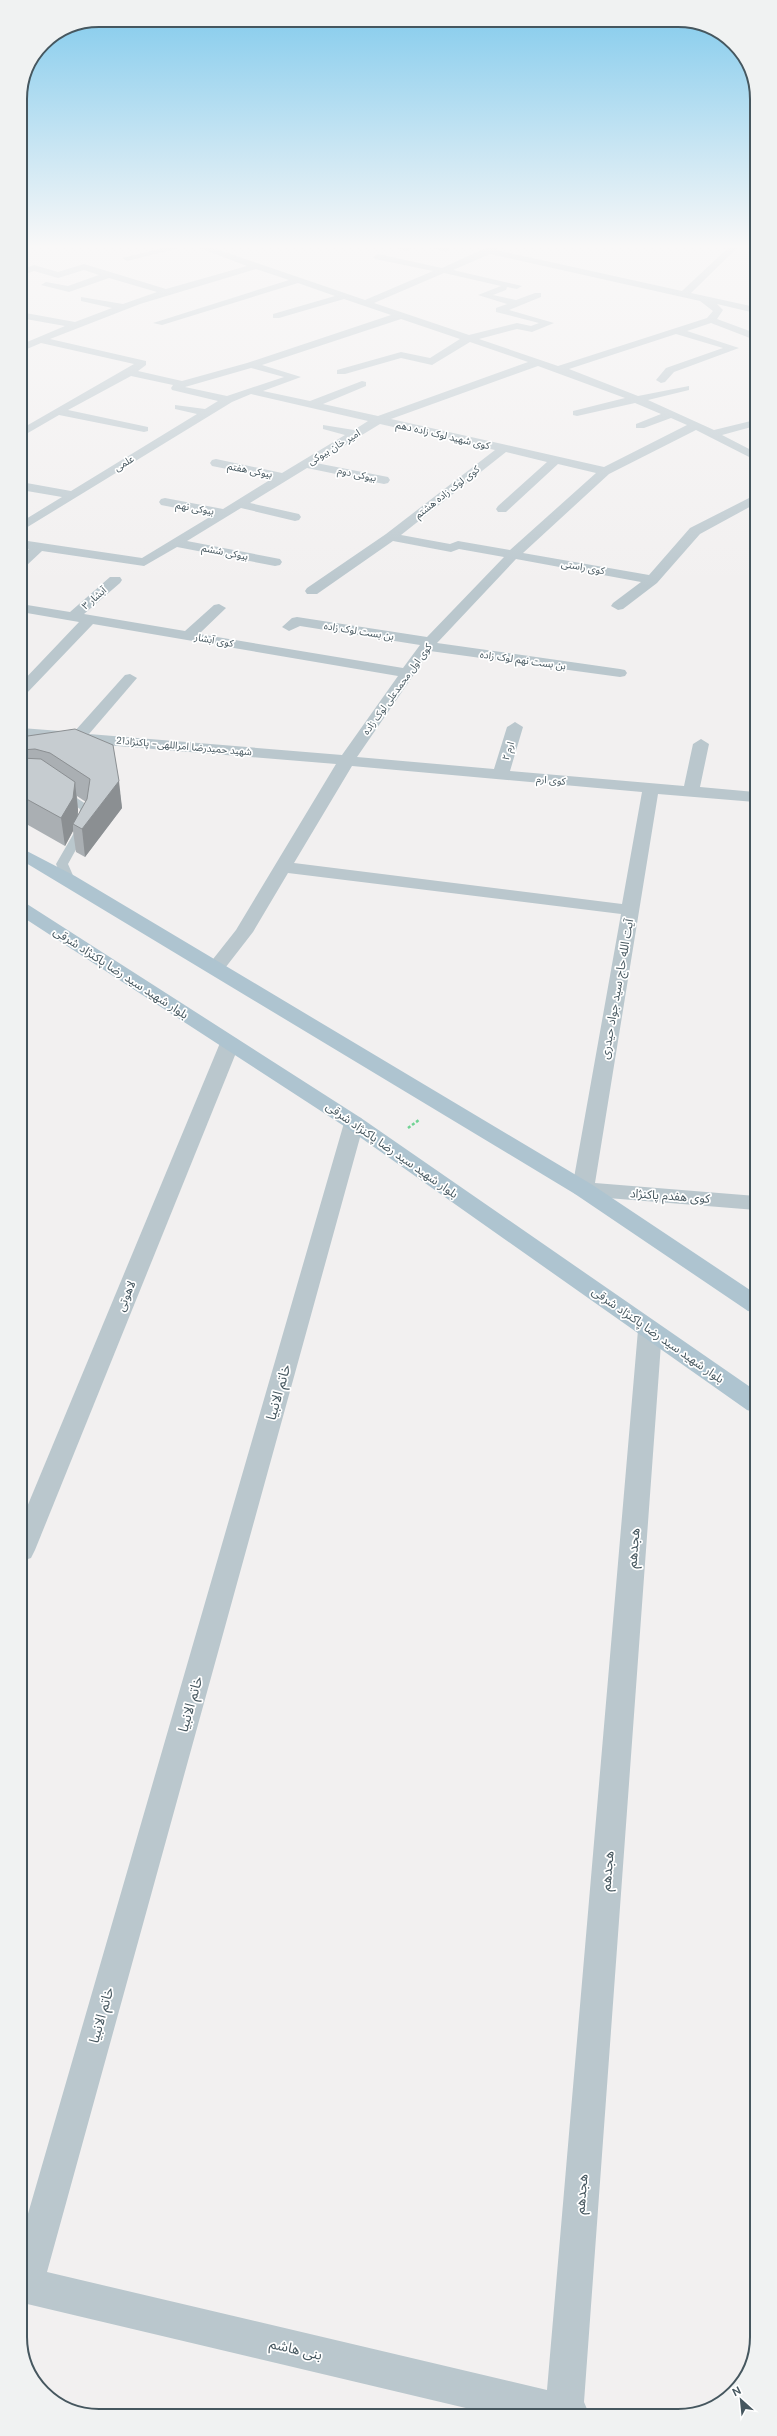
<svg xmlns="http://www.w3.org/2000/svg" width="777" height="2436" font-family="'DM Sans','Noto Sans Arabic',sans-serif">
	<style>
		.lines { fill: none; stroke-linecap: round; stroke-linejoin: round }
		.path { stroke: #71d394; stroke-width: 2.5; stroke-dasharray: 3 2; stroke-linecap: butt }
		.lane { fill: #bac7cd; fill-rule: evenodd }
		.street { fill: #bac7cd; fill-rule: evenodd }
		.primary { fill: #aec4d0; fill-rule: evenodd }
		.wall { fill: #aaafb3; fill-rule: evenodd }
		.shaded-wall { fill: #8b8f92 }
		.building { fill: #c6ccd0; stroke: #8b8f92 }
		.labels { text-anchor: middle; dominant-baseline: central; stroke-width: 3.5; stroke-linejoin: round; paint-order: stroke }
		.far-street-label { font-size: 10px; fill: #46575f; stroke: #fff }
		.street-label { font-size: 12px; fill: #46575f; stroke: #fff }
		.near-street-label { font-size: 14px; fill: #46575f; stroke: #fff }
		.rim { fill: none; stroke: #46575f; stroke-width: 2 }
	</style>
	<rect width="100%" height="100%" fill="#f2f0f0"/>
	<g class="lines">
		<polyline class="path" points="408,1128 419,1120"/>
		<polygon class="lane" points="60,787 92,808 89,826 68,864 75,880 69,884 63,880 56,864 78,826 80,809 56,792 56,788"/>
		<g class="street">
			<polygon points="171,246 188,246 127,261 122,258"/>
			<path d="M194,246H207L365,300L433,271L375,259L373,257L378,254L442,268L490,246H500L496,250L682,291L730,246L737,248L691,293L755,307V313L717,304L723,310L717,319L755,333V340L711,323L687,331L739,348L674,372L665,382L661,383L656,380L666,368L723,348L676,334L569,369L638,396L689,386V390L648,400L714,430L755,420V426L722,435L755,452V460L696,430L609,474L523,553L649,575L690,528L755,495V504L700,534L657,583L623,609L618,610L611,606L613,603L641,582L516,559L437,643L620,669L625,670L627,673L625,676L620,677L430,651L357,757L494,769L507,727L515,722L523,727L510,771L684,786L693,744L701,739L709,744L700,787L755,792V802L658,794L595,1183L756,1196V1210L583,1196L575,1194L572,1189L621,914L288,873L253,932L222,972H208L206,968L236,930L336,764L21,738V728L74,732L125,675L130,674L137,678L89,734L342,755L398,676L93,624L26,694L21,695V683L79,622L21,612V604L70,612L110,577H120L122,580L120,583L84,614L185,631L214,605L219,604L226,608L199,634L403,668L420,645L300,626L289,631L282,627L292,618L297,617L427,637L504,557L459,549L451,552L393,541L317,594H307L305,591L307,588L386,534L495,450L380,424L316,463L388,477L390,480L388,483L384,484L307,468L250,503L299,514L301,517L299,520L295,521L241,508L187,541L280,559L282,562L280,565L275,566L177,547L144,566L42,551L26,566L21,567V556L29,549L21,548V540L142,558L213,515L161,505L159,502L161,499L165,498L223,509L273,478L212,466L210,463L212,460L216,459L282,473L345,435L323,429V425L354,430L368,421L251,394L232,402L21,531V522L62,497L21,490V482L71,491L197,414L175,409V405L205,409L218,401L172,390L171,388L173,385L131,376L68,410L148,427V431L144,432L59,415L21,437V429L134,364L41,343L20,352V345L65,326L20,318V312L75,322L112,308L81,301V297L123,304L157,292L109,278L69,292L41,285L46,282L68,286L99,275L84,270L58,278L34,271L20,276V270L34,265L58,272L84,264L166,289L247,266ZM490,254L700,301L713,311L707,318L558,366L479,339L517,329L532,332L554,323L509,310L541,297V293H535L516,300L493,295L506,290L507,287L517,289L522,286L453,270ZM256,269L289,280L153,323L162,325L298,283L335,296L273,314V318H279L344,299L391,315L247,363L182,381L138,371L146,365V361L50,339L140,304ZM444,273L501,286L478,295L507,304L496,308V312L539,323L531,326L517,323L469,335L374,303ZM401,319L460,339L430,358L401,352L337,370V374H345L401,358L432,365L470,342L528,362L378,416L323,404L366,386V382L362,381L310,401L263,391L301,377L262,365ZM538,366L625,398L573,411V415L577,416L635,403L661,414L636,424V428H644L671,418L687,425L604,467L391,419ZM251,368L284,377L227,396L185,387ZM506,452L547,462L498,506L496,509L498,512H506L558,464L596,473L510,550L458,541L450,544L401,535ZM352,766L642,792L622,904L294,863Z"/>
			<polygon points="390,246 415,246 406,251"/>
			<polygon points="424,246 444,246 450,249 446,252"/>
			<polygon points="230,1037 237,1039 240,1043 35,1550 31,1558 22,1561 22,1519 220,1043 223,1039"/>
			<polygon points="354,1116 361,1118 364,1123 47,2272 547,2390 638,1330 642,1324 650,1322 658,1324 662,1330 584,2402 589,2414 491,2414 23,2303 23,2231 344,1123 347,1118"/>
		</g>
		<g class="primary">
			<polygon points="21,848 75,876 591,1184 756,1294 756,1313 748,1311 575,1194 21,860"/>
			<polygon points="21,903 27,904 361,1118 756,1391 756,1413 747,1410 347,1128 21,916"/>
		</g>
	</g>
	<path class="wall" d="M21,737L113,745L122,808L85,857L76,852L73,831L65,846L21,821ZM77,796L86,802L78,815V810Z"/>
	<g class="shaded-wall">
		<polygon points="119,781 122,808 85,857 82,829"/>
		<polygon points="75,782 78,810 77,826 73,824 73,831 65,846 61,818"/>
	</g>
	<g class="building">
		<polygon points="75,729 113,745 119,781 82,829 73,824 87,799 90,779 50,753 35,749 21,750 21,737"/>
		<polygon points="21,758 41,759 75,782 73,798 61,818 21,796"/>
	</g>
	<linearGradient id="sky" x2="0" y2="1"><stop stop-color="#81caec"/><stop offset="0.42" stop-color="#f9f8f8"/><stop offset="1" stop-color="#f9f8f8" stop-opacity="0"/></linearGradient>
	<rect width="777" height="587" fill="url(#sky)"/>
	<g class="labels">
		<g class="far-street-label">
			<text transform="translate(443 435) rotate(13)">کوی شهید لوک زاده دهم</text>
			<text transform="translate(334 447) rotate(-31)">امیر خان بیوکی</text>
			<text transform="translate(124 463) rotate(-31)">علمی</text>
			<text transform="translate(250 470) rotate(11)">بیوکی هفتم</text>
			<text transform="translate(357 474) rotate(12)">بیوکی دوم</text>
			<text transform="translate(447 492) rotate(-38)">کوی لوک زاده هشتم</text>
			<text transform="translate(195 508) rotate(10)">بیوکی نهم</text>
			<text transform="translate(225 552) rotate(11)">بیوکی ششم</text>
			<text transform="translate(583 567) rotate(10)">کوی راستی</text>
			<text transform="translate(94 598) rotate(-41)">آبشار ۳</text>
			<text transform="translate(359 631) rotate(9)">بن بست لوک زاده</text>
			<text transform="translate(214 640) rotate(10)">کوی آبشار</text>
			<text transform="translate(523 660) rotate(8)">بن بست نهم لوک زاده</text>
			<text transform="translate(397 689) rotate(-54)">کوی اول محمدعلی لوک زاده</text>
			<text transform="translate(184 746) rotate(5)">شهید حمیدرضا امراللهی- پاکنژاد21</text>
			<text transform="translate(508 751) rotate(-73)">ارم ۲</text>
			<text transform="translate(551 780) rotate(5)">کوی ارم</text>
		</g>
		<g class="street-label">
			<text transform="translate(121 973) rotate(33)">بلوار شهید سید رضا پاکنژاد شرقی</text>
			<text transform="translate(617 989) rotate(-80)">آیت الله حاج سید جواد حیدری</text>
			<text transform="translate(392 1150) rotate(35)">بلوار شهید سید رضا پاکنژاد شرقی</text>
			<text transform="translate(670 1196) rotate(4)">کوی هفدم پاکنژاد</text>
			<text transform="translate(126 1296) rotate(-68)">لاهوتی</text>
			<text transform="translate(658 1335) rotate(35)">بلوار شهید سید رضا پاکنژاد شرقی</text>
		</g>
		<g class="near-street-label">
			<text transform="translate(278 1392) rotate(-74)">خاتم الانبیا</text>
			<text transform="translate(633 1548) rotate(-85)">هجدهم</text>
			<text transform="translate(190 1704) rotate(-74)">خاتم الانبیا</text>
			<text transform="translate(607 1871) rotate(-85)">هجدهم</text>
			<text transform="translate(101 2015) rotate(-74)">خاتم الانبیا</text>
			<text transform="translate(581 2194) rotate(-85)">هجدهم</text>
			<text transform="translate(296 2349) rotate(13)">بنی هاشم</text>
		</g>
	</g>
	<path d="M0 0H777V2436H0ZM99 27H678A72 72 0 0 1 750 99V2337A72 72 0 0 1 678 2409H99A72 72 0 0 1 27 2337V99A72 72 0 0 1 99 27Z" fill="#f0f2f2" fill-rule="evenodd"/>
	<path class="rim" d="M99 27H678A72 72 0 0 1 750 99V2337A72 72 0 0 1 678 2409H99A72 72 0 0 1 27 2337V99A72 72 0 0 1 99 27Z"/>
	<g transform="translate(741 2400) rotate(333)" stroke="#ffffff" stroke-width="3" paint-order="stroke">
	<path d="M0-3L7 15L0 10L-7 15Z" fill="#46575f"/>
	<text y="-6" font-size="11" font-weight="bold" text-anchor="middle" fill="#46575f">N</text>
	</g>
</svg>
